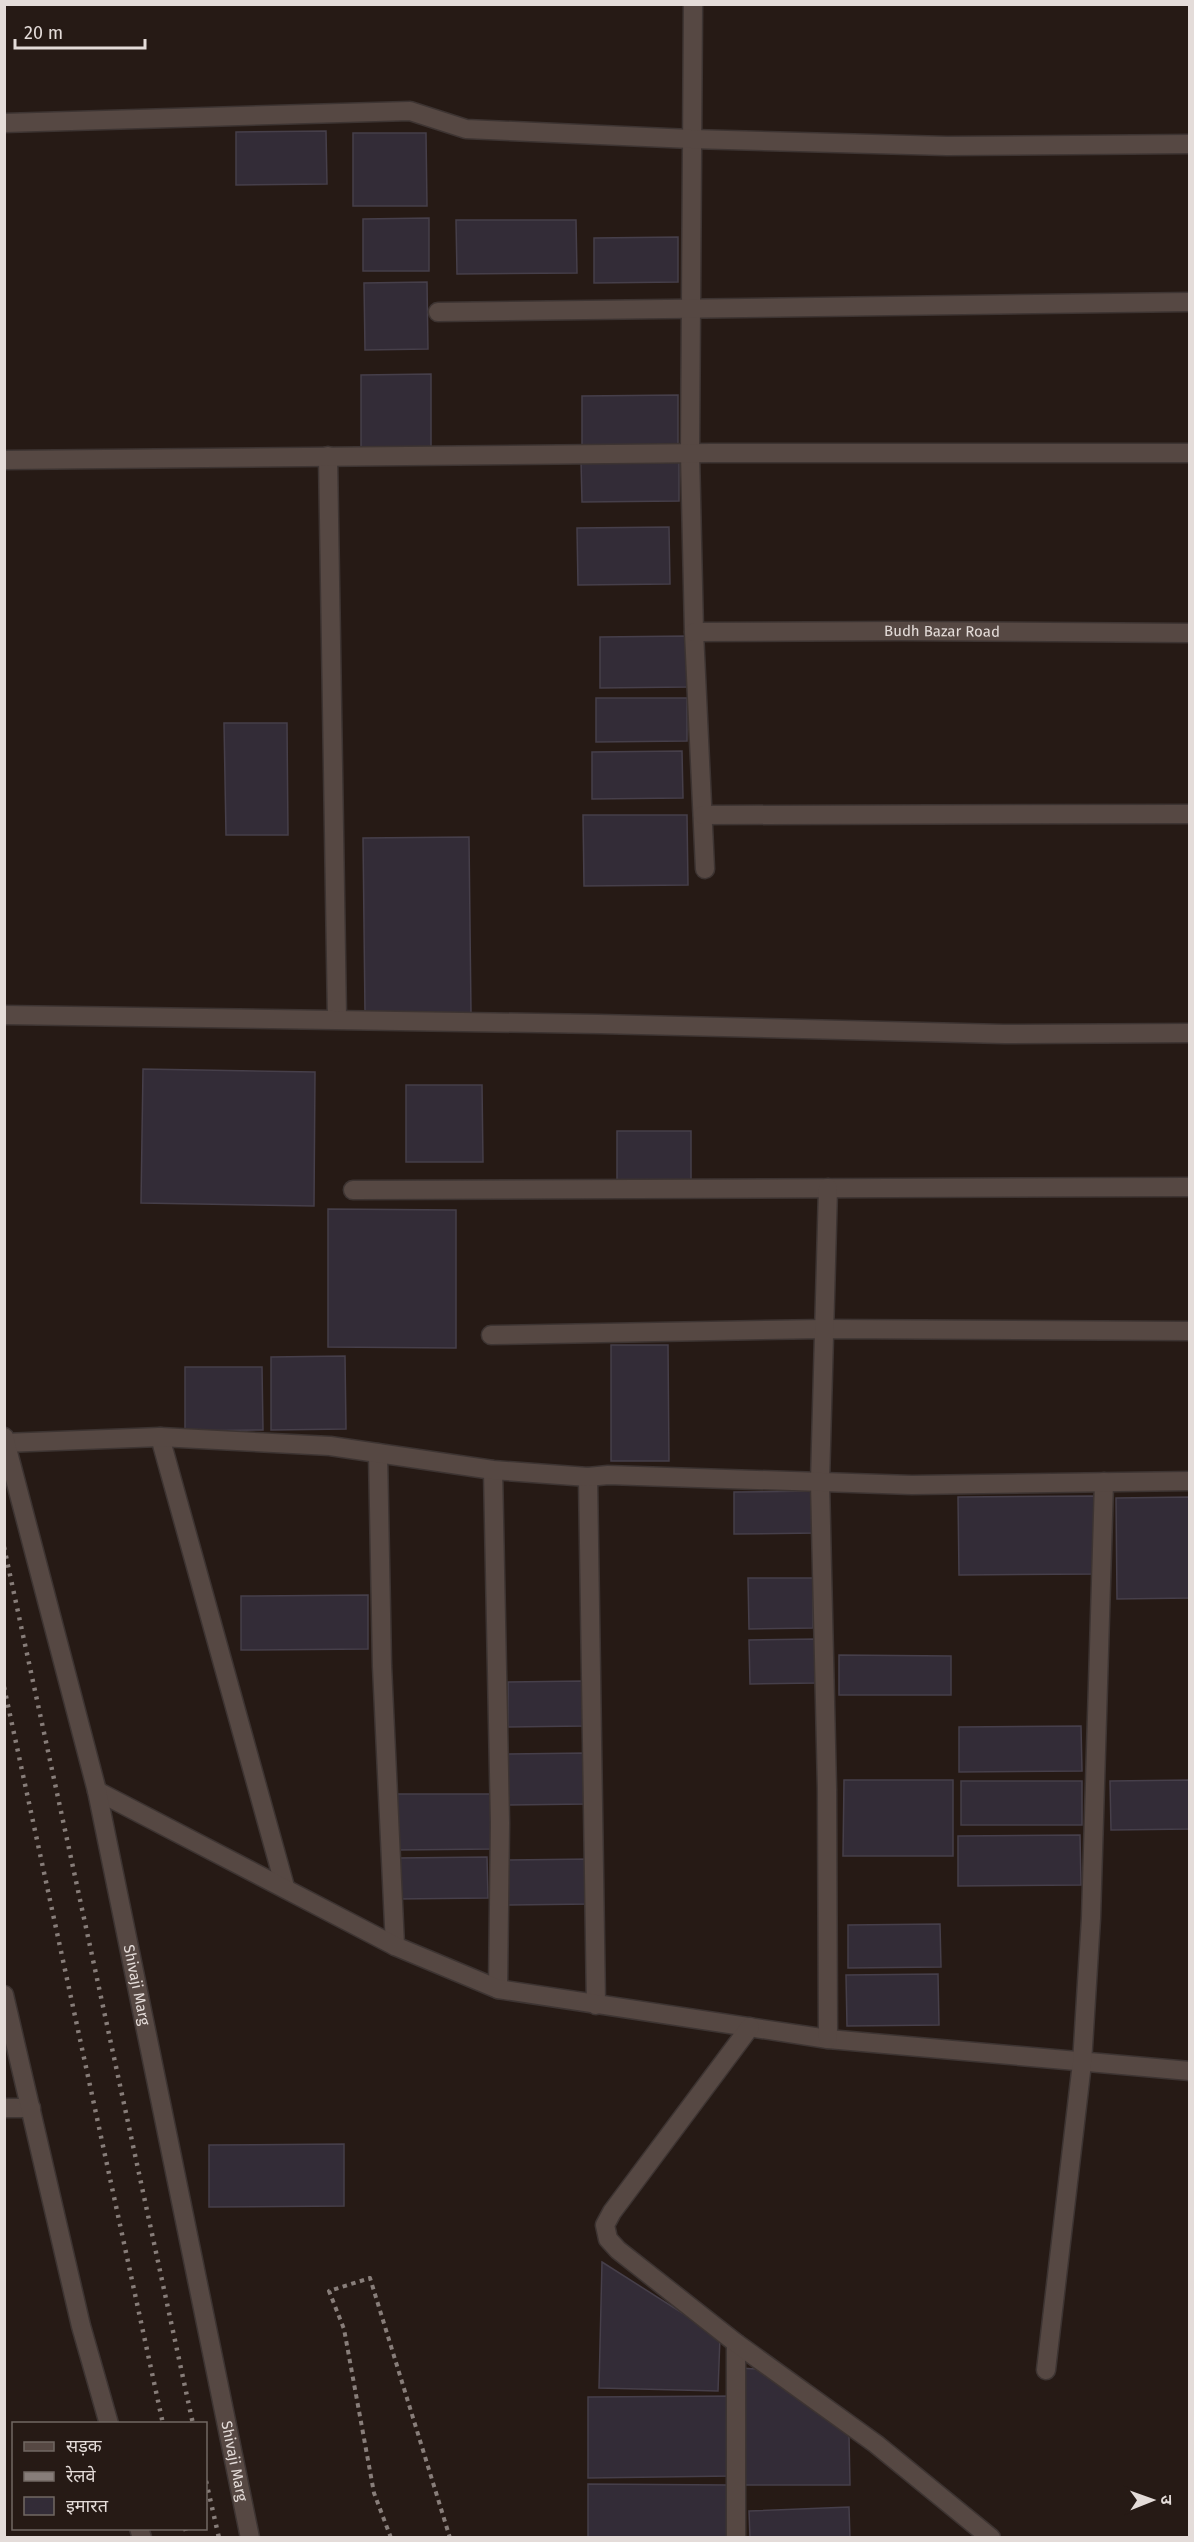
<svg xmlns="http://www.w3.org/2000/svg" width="1194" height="2542" font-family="'Fira Sans','Noto Sans Devanagari',sans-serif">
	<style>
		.building { fill: #332c37; stroke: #463f4a; stroke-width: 1.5 }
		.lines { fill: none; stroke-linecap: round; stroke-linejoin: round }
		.service-casing { stroke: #3d3432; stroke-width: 21 }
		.minor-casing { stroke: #3d3432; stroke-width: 21 }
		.tertiary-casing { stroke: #3d3432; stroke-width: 21 }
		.secondary-casing { stroke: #3d3432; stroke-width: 21 }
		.path { stroke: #887e7a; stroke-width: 4; stroke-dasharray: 4.5 4.5; stroke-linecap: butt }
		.service { stroke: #564843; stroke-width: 18 }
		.minor { stroke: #564843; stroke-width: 18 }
		.tertiary { stroke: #564843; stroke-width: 18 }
		.secondary { stroke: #564843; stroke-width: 18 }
		.rail { stroke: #877d79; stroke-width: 4.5; stroke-dasharray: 3 6; stroke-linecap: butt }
		.labels { text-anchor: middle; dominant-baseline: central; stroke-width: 6; stroke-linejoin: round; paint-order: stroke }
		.street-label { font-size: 15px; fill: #e4dcd9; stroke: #261a15 }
	</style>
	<rect width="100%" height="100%" fill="#261a15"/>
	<g class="building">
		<polygon points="326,131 327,184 236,185 236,132"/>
		<polygon points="353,133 426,133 427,206 353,206"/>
		<polygon points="429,218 429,271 363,271 363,219"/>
		<polygon points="456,220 576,220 577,273 457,274"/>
		<polygon points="678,237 678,282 594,283 594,238"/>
		<polygon points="427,282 428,349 365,350 364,283"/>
		<polygon points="431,374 431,451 361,452 361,375"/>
		<polygon points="678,395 678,448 582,449 582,396"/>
		<polygon points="581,461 679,461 679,501 582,502"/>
		<polygon points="669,527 670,584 578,585 577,528"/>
		<polygon points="686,636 687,687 600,688 600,637"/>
		<polygon points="596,698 687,698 687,741 596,742"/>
		<polygon points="224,723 287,723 288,835 226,835"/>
		<polygon points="682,751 683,798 592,799 592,752"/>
		<polygon points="583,815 687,815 688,885 584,886"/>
		<polygon points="469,837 471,1013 365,1013 363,838"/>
		<polygon points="143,1069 315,1072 314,1206 141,1203"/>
		<polygon points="406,1085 482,1085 483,1162 406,1162"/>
		<rect x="617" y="1131" width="74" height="53"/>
		<polygon points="328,1209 456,1210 456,1348 328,1347"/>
		<polygon points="611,1345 668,1345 669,1461 611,1461"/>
		<polygon points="345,1356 346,1429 271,1430 271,1357"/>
		<polygon points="185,1367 262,1367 263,1430 185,1431"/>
		<polygon points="816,1491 816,1533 734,1534 734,1492"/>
		<polygon points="1094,1496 1095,1574 959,1575 958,1497"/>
		<polygon points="1190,1497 1190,1598 1117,1599 1116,1498"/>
		<polygon points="748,1578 813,1578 813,1628 749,1629"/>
		<polygon points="368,1595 368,1649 241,1650 241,1596"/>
		<polygon points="815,1639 815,1683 750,1684 749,1640"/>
		<polygon points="839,1655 951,1656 951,1695 839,1695"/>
		<polygon points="583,1681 584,1726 508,1727 508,1682"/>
		<polygon points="1081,1726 1082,1771 959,1772 959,1727"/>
		<polygon points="586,1753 586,1804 507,1805 507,1754"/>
		<polygon points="844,1780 953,1780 953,1856 843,1856"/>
		<polygon points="1190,1780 1190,1829 1111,1830 1110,1781"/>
		<rect x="961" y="1781" width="121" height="44"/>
		<polygon points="396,1794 493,1794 493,1849 397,1850"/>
		<polygon points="1080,1835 1081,1885 958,1886 958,1836"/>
		<polygon points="487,1857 488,1898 397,1899 397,1858"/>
		<polygon points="591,1859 591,1904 504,1905 504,1860"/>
		<polygon points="940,1924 941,1967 848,1968 848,1925"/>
		<polygon points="938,1974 939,2025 847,2026 846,1975"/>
		<polygon points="344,2144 344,2206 209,2207 209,2145"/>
		<polygon points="602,2262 720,2337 718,2391 599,2388"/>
		<polygon points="740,2368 756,2369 849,2435 850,2485 740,2485"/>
		<polygon points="732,2396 732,2476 588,2478 588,2397"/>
		<polygon points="588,2484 728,2485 728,2538 588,2538"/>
		<polygon points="849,2507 850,2538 750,2538 749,2511"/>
	</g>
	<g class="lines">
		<defs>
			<polyline id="service" points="736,2343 736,2538"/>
			<g id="minor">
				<polyline points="693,4 690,453 694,632 705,869"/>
				<polyline points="4,123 410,111 466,129 691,139 947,146 1190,144"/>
				<polyline points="438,312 1190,302"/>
				<polyline points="328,456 337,1019"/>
				<polyline points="4,460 711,453 1190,453"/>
				<path id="s1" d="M694,632L900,631L1190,633"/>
				<polyline points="703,815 1190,814"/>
				<polyline points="4,1015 599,1024 1004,1034 1190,1033"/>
				<polyline points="353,1190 1190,1187"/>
				<polyline points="491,1335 824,1329 1190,1331"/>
				<polyline points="160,1437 285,1887"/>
				<polyline points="378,1453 382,1666 395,1946"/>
				<polyline points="493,1470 500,1823 498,1989"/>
				<polyline points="588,1477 596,2005"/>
				<polyline points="97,1791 395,1946 498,1989 828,2039 1190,2071"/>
				<polyline points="750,2027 612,2212 605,2225 608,2239 618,2250 736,2343 876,2444 991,2538"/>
				<polyline points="828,2039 827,1789 820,1482 828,1188"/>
				<polyline points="4,2108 31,2108"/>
				<polyline points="1046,2370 1082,2063 1091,1918 1104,1482"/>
			</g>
			<polyline id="tertiary" points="4,1443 160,1437 330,1446 493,1470 588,1477 608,1475 912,1485 1190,1481"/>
			<g id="secondary">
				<path id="s2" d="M4,1437L97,1791L250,2538"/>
				<polyline points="4,1995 81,2326 109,2424"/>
				<polyline points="139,2528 142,2538"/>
			</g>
		</defs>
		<use href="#service" class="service-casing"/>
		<use href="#minor" class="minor-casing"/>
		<use href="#tertiary" class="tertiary-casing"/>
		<use href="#secondary" class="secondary-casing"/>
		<polyline class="path" points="391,2538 374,2493 344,2329 329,2291 370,2278 450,2538"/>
		<use href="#service" class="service"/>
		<use href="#minor" class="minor"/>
		<use href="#tertiary" class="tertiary"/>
		<use href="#secondary" class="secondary"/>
		<g class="rail">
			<polyline points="4,1547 193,2424"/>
			<polyline points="4,1687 163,2424"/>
			<polyline points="206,2481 219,2538"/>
			<polyline points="185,2528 188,2538"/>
		</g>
	</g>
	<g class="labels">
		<g class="street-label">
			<text stroke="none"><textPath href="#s1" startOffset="248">Budh Bazar Road</textPath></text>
			<text stroke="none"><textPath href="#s2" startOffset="564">Shivaji Marg</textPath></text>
			<text stroke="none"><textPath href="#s2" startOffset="1050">Shivaji Marg</textPath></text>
		</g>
	</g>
	<rect width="1194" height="2542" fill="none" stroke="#e4dcd9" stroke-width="12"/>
	<rect x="12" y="2422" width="195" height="108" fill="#261a15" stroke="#726863" stroke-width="1.5"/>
	<rect x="24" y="2442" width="30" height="9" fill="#564843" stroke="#726863" stroke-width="1.5"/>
	<text x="66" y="2452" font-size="18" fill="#e4dcd9">सड़क</text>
	<rect x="24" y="2472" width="30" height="9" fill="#877d79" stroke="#726863" stroke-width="1.5"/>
	<text x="66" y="2482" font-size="18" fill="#e4dcd9">रेलवे</text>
	<rect x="24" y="2497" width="30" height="18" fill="#332c37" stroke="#726863" stroke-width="1.5"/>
	<text x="66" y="2512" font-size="18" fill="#e4dcd9">इमारत</text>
	<g transform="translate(1152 2500) rotate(89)" stroke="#261a15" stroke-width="4.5" paint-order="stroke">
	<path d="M0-4.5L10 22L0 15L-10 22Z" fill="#e4dcd9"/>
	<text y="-9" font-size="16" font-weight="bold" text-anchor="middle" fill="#e4dcd9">उ</text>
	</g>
	<path d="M15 39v9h130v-9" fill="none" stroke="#e4dcd9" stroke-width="3"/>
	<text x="24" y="39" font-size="18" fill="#e4dcd9" stroke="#261a15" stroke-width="4.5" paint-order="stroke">20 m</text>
</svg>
